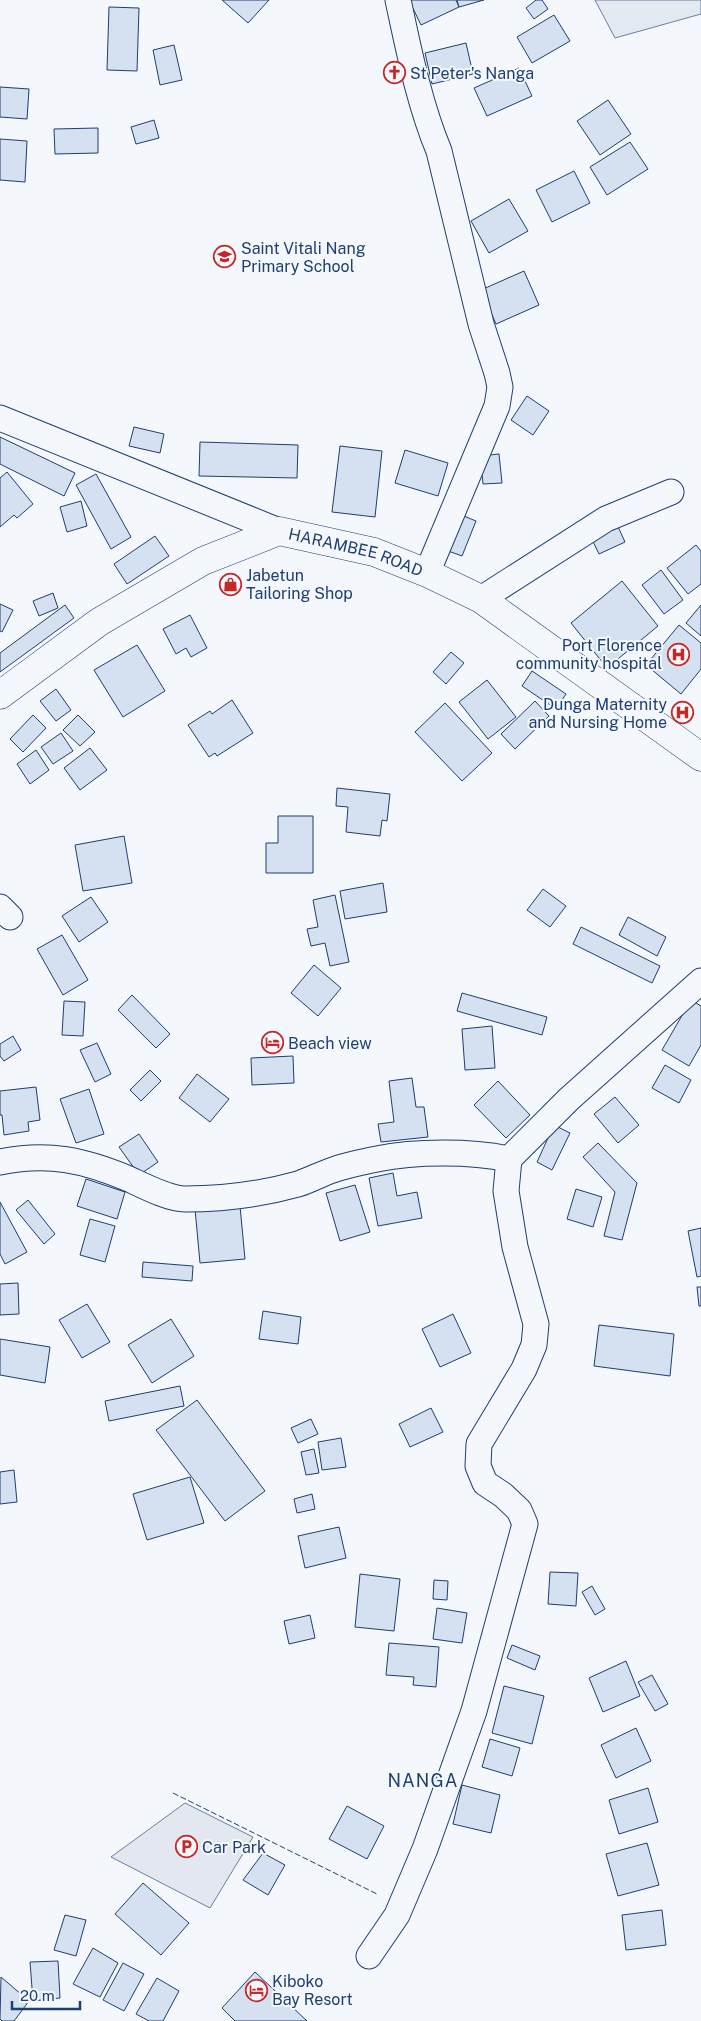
<svg xmlns="http://www.w3.org/2000/svg" width="701" height="2021" font-family="'Public Sans',sans-serif">
	<style>
		.green { fill: #e3e9f0; stroke: #687fa3 }
		.parking { fill: #e3e8f0; stroke: #687fa3 }
		.building { fill: #d5e0f0; stroke: #1d3f73 }
		.lines { fill: none; stroke-linecap: round; stroke-linejoin: round }
		.minor-casing { stroke: #1d3f73; stroke-width: 27 }
		.major-casing { stroke: #1d3f73; stroke-width: 29 }
		.minor { stroke: #f4f7fb; stroke-width: 25 }
		.major { stroke: #f4f7fb; stroke-width: 28 }
		.fence { stroke: #1d3f73; stroke-width: 1; stroke-dasharray: 6 2.5; stroke-linecap: butt }
		.labels { text-anchor: middle; dominant-baseline: central; stroke-width: 4; stroke-linejoin: round; paint-order: stroke }
		.poi-label { font-size: 16px; fill: #1d3f73; stroke: #f4f7fb; text-anchor: start }
		.street-label { font-size: 16px; fill: #1d3f73; stroke: #f4f7fb }
		.neighbourhood-label { font-size: 18px; letter-spacing: 1px; fill: #1d3f73; stroke: #f4f7fb }
	</style>
	<rect width="100%" height="100%" fill="#f4f7fb"/>
	<polygon class="green" points="595,0 701,0 701,14 615,38"/>
	<polygon class="parking" points="185,1803 253,1837 210,1908 111,1857"/>
	<g class="building">
		<polygon points="222,0 269,0 248,23"/>
		<polygon points="409,0 456,0 459,7 421,25"/>
		<polygon points="457,0 484,0 459,7"/>
		<polygon points="536,0 542,0 548,9 534,19 526,8"/>
		<polygon points="109,7 139,8 137,71 107,70"/>
		<polygon points="554,15 570,41 532,63 517,37"/>
		<polygon points="466,43 473,74 432,84 425,53"/>
		<polygon points="174,45 182,80 160,85 153,50"/>
		<polygon points="519,68 532,96 487,116 474,88"/>
		<polygon points="0,87 29,89 27,119 0,117"/>
		<polygon points="608,100 631,134 600,155 577,121"/>
		<polygon points="154,120 159,138 136,144 131,127"/>
		<polygon points="98,128 98,153 55,154 54,129"/>
		<polygon points="0,139 27,141 25,182 0,180"/>
		<polygon points="630,142 648,169 607,195 590,167"/>
		<polygon points="574,171 590,203 552,222 536,190"/>
		<polygon points="509,199 528,231 489,253 471,221"/>
		<polygon points="524,271 539,305 496,324 481,290"/>
		<polygon points="527,396 549,411 533,435 511,420"/>
		<polygon points="134,427 164,434 160,453 129,446"/>
		<polygon points="0,437 75,473 64,496 0,464"/>
		<polygon points="200,442 298,445 297,478 199,476"/>
		<polygon points="340,446 382,451 375,517 332,512"/>
		<polygon points="405,450 448,463 438,496 395,483"/>
		<polygon points="499,454 502,483 483,484 480,456"/>
		<polygon points="7,472 33,504 17,518 14,515 0,527 0,478"/>
		<polygon points="96,474 131,537 111,549 76,485"/>
		<polygon points="81,501 87,526 67,532 60,507"/>
		<polygon points="454,512 476,521 462,556 440,548"/>
		<polygon points="614,518 625,542 599,554 588,531"/>
		<polygon points="155,536 169,556 127,584 114,564"/>
		<polygon points="696,545 701,551 701,584 688,594 667,568"/>
		<polygon points="661,570 683,600 664,614 642,585"/>
		<polygon points="622,581 658,626 607,668 571,623"/>
		<polygon points="53,593 58,608 39,616 33,601"/>
		<polygon points="0,604 13,610 2,632 0,631"/>
		<polygon points="65,605 74,618 0,672 0,653"/>
		<polygon points="701,605 701,636 686,623"/>
		<polygon points="190,615 207,648 191,657 186,648 176,654 163,629"/>
		<polygon points="679,625 701,643 701,669 681,694 646,665"/>
		<polygon points="137,645 165,691 123,717 94,670"/>
		<polygon points="451,652 464,663 446,684 433,672"/>
		<polygon points="532,671 566,694 556,709 522,686"/>
		<polygon points="487,680 516,717 488,739 459,702"/>
		<polygon points="56,689 71,710 56,721 40,701"/>
		<polygon points="232,700 253,733 217,756 215,753 209,757 188,725 210,711 212,714"/>
		<polygon points="535,701 549,716 515,749 501,734"/>
		<polygon points="445,703 492,753 462,781 415,732"/>
		<polygon points="33,715 46,728 23,752 10,739"/>
		<polygon points="78,715 95,732 80,746 63,730"/>
		<polygon points="61,733 73,751 53,764 41,747"/>
		<polygon points="90,748 107,770 80,790 64,768"/>
		<polygon points="36,750 49,770 30,784 17,764"/>
		<polygon points="337,788 390,794 387,821 382,820 380,836 346,832 348,807 336,806"/>
		<polygon points="278,816 313,816 313,873 266,873 266,843 278,843"/>
		<polygon points="124,836 132,883 83,891 75,845"/>
		<polygon points="383,883 387,912 345,919 340,891"/>
		<polygon points="543,889 566,906 550,927 527,910"/>
		<polygon points="335,895 349,962 330,966 325,943 311,946 307,929 318,927 313,900"/>
		<polygon points="91,897 108,922 79,942 62,916"/>
		<polygon points="628,917 666,937 657,956 619,935"/>
		<polygon points="581,927 660,966 652,983 573,944"/>
		<polygon points="62,935 88,980 63,995 37,949"/>
		<polygon points="314,965 341,988 318,1016 291,993"/>
		<polygon points="462,993 547,1017 542,1035 457,1011"/>
		<polygon points="132,995 170,1034 156,1048 118,1010"/>
		<polygon points="691,1000 701,1006 701,1045 689,1066 662,1050"/>
		<polygon points="64,1001 85,1002 83,1036 62,1035"/>
		<polygon points="492,1026 495,1068 465,1070 462,1029"/>
		<polygon points="13,1036 21,1050 4,1061 0,1056 0,1044"/>
		<polygon points="97,1043 111,1074 95,1082 80,1050"/>
		<polygon points="293,1056 294,1083 252,1085 251,1058"/>
		<polygon points="665,1065 691,1080 679,1103 652,1088"/>
		<polygon points="150,1070 161,1081 141,1101 130,1090"/>
		<polygon points="197,1074 229,1099 210,1122 179,1098"/>
		<polygon points="412,1078 416,1107 424,1107 428,1137 381,1142 378,1124 394,1122 389,1081"/>
		<polygon points="498,1081 530,1115 506,1138 474,1105"/>
		<polygon points="36,1087 40,1120 28,1122 29,1131 4,1135 2,1115 0,1115 0,1091"/>
		<polygon points="89,1089 104,1134 76,1143 60,1099"/>
		<polygon points="615,1097 639,1125 618,1143 594,1114"/>
		<polygon points="554,1125 570,1133 552,1170 537,1162"/>
		<polygon points="139,1134 158,1162 139,1175 119,1147"/>
		<polygon points="598,1143 637,1183 622,1240 604,1236 615,1192 583,1157"/>
		<polygon points="393,1173 397,1196 417,1192 422,1218 378,1226 369,1178"/>
		<polygon points="86,1179 125,1192 117,1219 77,1206"/>
		<polygon points="355,1185 370,1232 340,1241 326,1193"/>
		<polygon points="576,1189 602,1197 593,1227 567,1219"/>
		<polygon points="28,1200 55,1234 44,1244 16,1210"/>
		<polygon points="0,1202 27,1252 5,1264 0,1254"/>
		<polygon points="240,1206 245,1259 200,1263 195,1209"/>
		<polygon points="90,1219 115,1226 105,1262 80,1255"/>
		<polygon points="701,1228 701,1276 697,1277 688,1231"/>
		<polygon points="143,1262 193,1266 192,1281 142,1277"/>
		<polygon points="18,1283 19,1314 0,1315 0,1284"/>
		<polygon points="697,1287 701,1287 701,1306 699,1306"/>
		<polygon points="87,1304 110,1342 82,1358 59,1320"/>
		<polygon points="263,1311 301,1317 298,1344 259,1339"/>
		<polygon points="453,1314 471,1353 440,1367 422,1329"/>
		<polygon points="171,1319 194,1356 152,1383 128,1345"/>
		<polygon points="599,1325 674,1334 670,1376 594,1366"/>
		<polygon points="0,1339 50,1347 45,1383 0,1375"/>
		<polygon points="180,1386 184,1406 109,1421 105,1401"/>
		<polygon points="197,1400 265,1491 225,1521 156,1430"/>
		<polygon points="431,1408 443,1432 410,1447 399,1424"/>
		<polygon points="311,1419 318,1434 298,1443 291,1428"/>
		<polygon points="341,1438 346,1467 322,1470 318,1442"/>
		<polygon points="314,1449 319,1473 306,1475 301,1452"/>
		<polygon points="14,1470 17,1502 0,1504 0,1472"/>
		<polygon points="190,1477 204,1523 147,1540 133,1494"/>
		<polygon points="312,1494 315,1509 297,1513 294,1499"/>
		<polygon points="339,1527 346,1558 305,1568 298,1536"/>
		<polygon points="550,1572 578,1573 576,1606 548,1604"/>
		<polygon points="360,1574 400,1579 394,1631 355,1627"/>
		<polygon points="434,1580 448,1581 447,1600 433,1599"/>
		<polygon points="592,1586 605,1609 595,1615 582,1592"/>
		<polygon points="437,1608 467,1613 462,1643 433,1639"/>
		<polygon points="310,1615 315,1638 289,1644 284,1621"/>
		<polygon points="389,1643 439,1647 436,1687 413,1685 414,1677 386,1675"/>
		<polygon points="512,1645 540,1656 535,1670 507,1658"/>
		<polygon points="626,1661 640,1696 603,1712 589,1678"/>
		<polygon points="652,1675 668,1704 655,1711 638,1682"/>
		<polygon points="504,1686 544,1696 532,1744 492,1733"/>
		<polygon points="636,1728 651,1761 616,1778 601,1745"/>
		<polygon points="490,1739 520,1748 512,1776 482,1767"/>
		<polygon points="462,1785 500,1795 491,1833 453,1824"/>
		<polygon points="648,1788 658,1822 619,1834 609,1800"/>
		<polygon points="347,1806 384,1826 367,1859 329,1839"/>
		<polygon points="647,1843 659,1885 618,1896 606,1854"/>
		<polygon points="263,1853 285,1865 268,1895 243,1880"/>
		<polygon points="143,1883 189,1923 161,1955 115,1914"/>
		<polygon points="662,1910 666,1945 626,1950 622,1915"/>
		<polygon points="65,1915 86,1920 76,1956 54,1950"/>
		<polygon points="93,1948 118,1963 100,1997 73,1984"/>
		<polygon points="58,1961 60,1998 33,2001 30,1962"/>
		<polygon points="123,1963 144,1974 124,2011 103,2000"/>
		<polygon points="255,1972 307,2021 235,2021 222,2008"/>
		<polygon points="1,1977 29,2001 14,2021 2,2021 0,2019"/>
		<polygon points="157,1978 179,1991 163,2021 149,2021 136,2014"/>
	</g>
	<g class="lines">
		<defs>
			<g id="minor">
				<path d="M398,0C409,51 419,103 439,151L481,324L497,373L500,387L497,406L427,573"/>
				<polyline points="0,418 279,531"/>
				<polyline points="481,599 606,519 671,492"/>
				<polyline points="0,907 10,917"/>
				<path d="M0,1162C48,1152 84,1160 129,1179C144,1186 169,1199 185,1199C223,1199 262,1194 298,1184C310,1180 321,1174 333,1170C347,1165 363,1162 377,1159C415,1151 471,1151 509,1159"/>
				<polyline points="369,1956 397,1915 425,1849 474,1711 525,1524 519,1510 503,1495 485,1483 478,1466 479,1444 524,1369 534,1345 536,1324 515,1247 506,1191 509,1159 569,1099 701,981"/>
			</g>
			<g id="major">
				<path id="s1" d="M0,695L99,622L203,561L279,531L374,552L427,573L481,599L701,757"/>
			</g>
		</defs>
		<use href="#minor" class="minor-casing"/>
		<use href="#major" class="major-casing"/>
		<use href="#minor" class="minor"/>
		<use href="#major" class="major"/>
		<polyline class="fence" points="173,1793 377,1894"/>
	</g>
	<defs>
		<symbol id="church-ring" viewBox="-11 -11 22 22"><circle r="9.5" fill="#f4f7fb" stroke="#c62828" stroke-width="1.5"/><path d="M-1.2-6h2.4v3.5h3.3v2.4h-3.3V6h-2.4V-.1h-3.3v-2.4h3.3Z" fill="#c62828"/></symbol>
		<symbol id="school-ring" viewBox="-11 -11 22 22"><circle r="9.5" fill="#f4f7fb" stroke="#c62828" stroke-width="1.5"/><path d="M0-5L7-2L0 1L-7-2ZM-4 1L0 2.5L4 1V4Q0 6-4 4Z" fill="#c62828"/></symbol>
		<symbol id="shop-ring" viewBox="-11 -11 22 22"><circle r="9.5" fill="#f4f7fb" stroke="#c62828" stroke-width="1.5"/><path d="M-5-2.5h2.3a2.7 3.5 0 0 1 5.4 0H5L5.5 6h-11ZM-1.5-2.5h3a1.5 2.3 0 0 0-3 0Z" fill="#c62828"/></symbol>
		<symbol id="hospital-ring" viewBox="-11 -11 22 22"><circle r="9.5" fill="#f4f7fb" stroke="#c62828" stroke-width="1.5"/><path d="M-5-5h3v3.5h4V-5h3V5h-3V1.5h-4V5h-3Z" fill="#c62828"/></symbol>
		<symbol id="hotel-ring" viewBox="-11 -11 22 22"><circle r="9.5" fill="#f4f7fb" stroke="#c62828" stroke-width="1.5"/><path d="M-6-4.5h1.5V1H6V5H4.5V3h-9V5H-6ZM-4 0a1.8 1.8 0 1 1 3.6 0ZM.5 0V-2.5h3Q6-2.5 6 0Z" fill="#c62828"/></symbol>
		<symbol id="parking-ring" viewBox="-11 -11 22 22"><circle r="9.5" fill="#f4f7fb" stroke="#c62828" stroke-width="1.5"/><path d="M-3.5-5.5H1a3.5 3.5 0 0 1 0 7H-1V5.5H-3.5ZM-1-3.4V-.6H.8a1.4 1.4 0 0 0 0-2.8Z" fill="#c62828"/></symbol>
	</defs>
	<g fill-rule="evenodd">
		<use href="#church-ring" x="382" y="60" width="25" height="25"/>
		<use href="#school-ring" x="212" y="244" width="25" height="25"/>
		<use href="#shop-ring" x="218" y="572" width="25" height="25"/>
		<use href="#hospital-ring" x="666" y="642" width="25" height="25"/>
		<use href="#hospital-ring" x="670" y="700" width="25" height="25"/>
		<use href="#hotel-ring" x="260" y="1030" width="25" height="25"/>
		<use href="#parking-ring" x="174" y="1834" width="25" height="25"/>
		<use href="#hotel-ring" x="244" y="1978" width="25" height="25"/>
	</g>
	<g class="labels">
		<g class="poi-label">
			<text x="410" y="73">St Peter's Nanga</text>
			<text x="241" y="248">Saint Vitali Nang<tspan x="241" dy="18">Primary School</tspan></text>
			<text x="246" y="575">Jabetun<tspan x="246" dy="18">Tailoring Shop</tspan></text>
			<text x="662" y="645" text-anchor="end">Port Florence<tspan x="662" dy="18">community hospital</tspan></text>
			<text x="667" y="704" text-anchor="end">Dunga Maternity<tspan x="667" dy="18">and Nursing Home</tspan></text>
			<text x="288" y="1043">Beach view</text>
			<text x="202" y="1847">Car Park</text>
			<text x="272" y="1981">Kiboko<tspan x="272" dy="18">Bay Resort</tspan></text>
		</g>
		<g class="street-label">
			<text stroke="none"><textPath href="#s1" startOffset="405">HARAMBEE ROAD</textPath></text>
		</g>
		<g class="neighbourhood-label">
			<text x="423" y="1780">NANGA</text>
		</g>
	</g>
	<path d="M12 2001v8h68v-8" fill="none" stroke="#1d3f73" stroke-width="2.5"/>
	<text x="20" y="2001" font-size="15" fill="#1d3f73" stroke="#f4f7fb" stroke-width="4" paint-order="stroke">20 m</text>
</svg>
